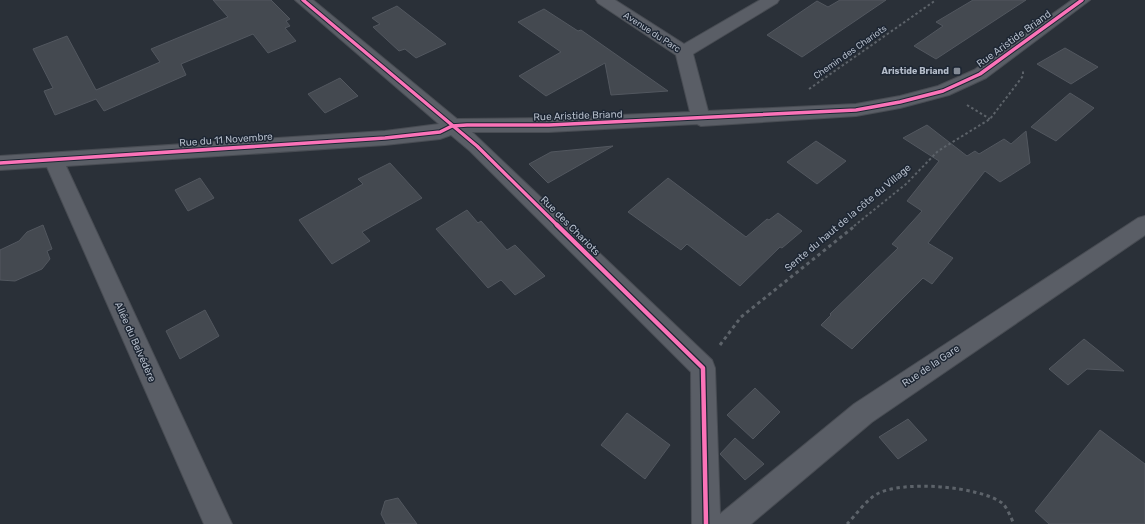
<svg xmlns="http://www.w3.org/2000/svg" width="1145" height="524" font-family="Rubik,sans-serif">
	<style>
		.building { fill: #444950; stroke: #52575f }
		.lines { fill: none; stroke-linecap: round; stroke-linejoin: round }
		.minor-casing { stroke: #484c53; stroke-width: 2 }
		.path-far1 { stroke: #5d636a; stroke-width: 2; stroke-dasharray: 2.5 2.5; stroke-linecap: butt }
		.path { stroke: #5d636a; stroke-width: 3; stroke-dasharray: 3.5 3.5; stroke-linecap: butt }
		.minor { fill: #5a5e66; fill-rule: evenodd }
		.cycleway-far1-casing { stroke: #1d2633; stroke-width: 5.5 }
		.cycleway-casing { stroke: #1d2633; stroke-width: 7 }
		.cycleway-far1 { stroke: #fb73b8; stroke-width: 3.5 }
		.cycleway { stroke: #fb73b8; stroke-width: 4.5 }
		.poi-dot { fill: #848b96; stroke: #1d2633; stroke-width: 1.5 }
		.labels { text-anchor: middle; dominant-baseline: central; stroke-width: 3; stroke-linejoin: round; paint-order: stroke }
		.far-street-label { font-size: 9px; fill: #b4bcc9; stroke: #1d2633 }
		.far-poi-label { font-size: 9px; font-weight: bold; fill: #b4bcc9; stroke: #1d2633; text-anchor: end }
		.street-label { font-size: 10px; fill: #b4bcc9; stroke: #1d2633 }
	</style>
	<rect width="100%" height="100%" fill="#2a3038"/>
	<g class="building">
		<polygon points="213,0 271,0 290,19 286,21 290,26 285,28 296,41 268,53 253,34 181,64 186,75 104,111 96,99 55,115 44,91 53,88 33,49 67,36 96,90 160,62 151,49 228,17"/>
		<polygon points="840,0 886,0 802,57 767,35 817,1 828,7"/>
		<polygon points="973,0 1026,0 936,59 914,46 943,26 936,22"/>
		<polygon points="397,6 446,44 416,58 405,49 399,51 373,27 380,24 372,18"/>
		<polygon points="544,9 578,31 581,30 668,91 611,95 605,63 546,96 519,76 561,52 518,22"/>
		<polygon points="1065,48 1098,67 1071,84 1037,64"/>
		<polygon points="340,78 358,96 325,113 308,94"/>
		<polygon points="1070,93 1094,108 1056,141 1031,127"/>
		<polygon points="927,125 967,156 975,151 979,154 1004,139 1011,144 1026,131 1030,163 1000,182 985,171 928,243 953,258 932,284 923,278 852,349 821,325 831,315 830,314 898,248 892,244 922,211 907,201 939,161 903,138"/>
		<polygon points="816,141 846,161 817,184 787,162"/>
		<polygon points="613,146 548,183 529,164 551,152"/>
		<polygon points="390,163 422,198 362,232 370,241 332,264 299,220 363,184 358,179"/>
		<polygon points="200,178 214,198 188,211 175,190"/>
		<polygon points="668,178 746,237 767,219 769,220 778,213 802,231 782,248 780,247 740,286 687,244 681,250 628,212"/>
		<polygon points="467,210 478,223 481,221 507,250 515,245 545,276 515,295 501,280 488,288 436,229"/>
		<polygon points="43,225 52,249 47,251 50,259 42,269 15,281 0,280 0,250 19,241 27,232"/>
		<polygon points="205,310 219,336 180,359 166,331"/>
		<polygon points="1084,339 1124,371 1087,369 1068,385 1049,369"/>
		<polygon points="755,388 780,412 753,439 727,415"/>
		<polygon points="627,413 670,445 645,479 601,445"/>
		<polygon points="908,419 927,440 898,459 879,437"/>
		<polygon points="1100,430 1145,464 1145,524 1049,524 1035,511"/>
		<polygon points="735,438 764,464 745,480 720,454"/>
		<polygon points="398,498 417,524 386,524 381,514 385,501"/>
	</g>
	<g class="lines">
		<defs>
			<polygon id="minor" points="295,0 313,0 457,119 549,118 690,112 676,55 598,3 596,0 615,0 684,44 760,0 779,0 777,3 693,54 708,111 856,104 900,96 938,86 974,70 1072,0 1090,0 986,78 949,95 900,108 856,116 701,126 697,124 549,132 472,132 712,360 715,368 720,514 854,404 1138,218 1145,216 1145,235 872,422 751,524 692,524 691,372 470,151 451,135 440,139 385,145 66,166 232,524 204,524 47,167 0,170 0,156 385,131 439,124"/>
		</defs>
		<use href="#minor" class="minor-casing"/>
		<g class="path-far1">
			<polyline points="809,89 936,0"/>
			<polyline points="967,105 990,119"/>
			<polyline points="854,226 906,184 938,151 990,119 1023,76 1023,70"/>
		</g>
		<g class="path">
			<polyline points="720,345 741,317 856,225"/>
			<path d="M847,524C855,516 867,499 877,494C902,480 979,486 1002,503C1007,507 1011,518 1014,524"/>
		</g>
		<use href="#minor" class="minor"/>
		<defs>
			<g id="cycleway-far1">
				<polyline points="303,0 477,146 558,226"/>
				<polyline points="0,163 385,138 440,132 452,126 467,125 549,125 856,110 900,102 943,91 980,74 1082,0"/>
			</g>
			<polyline id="cycleway" points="557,225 703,368 706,524"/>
		</defs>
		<use href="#cycleway-far1" class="cycleway-far1-casing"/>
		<use href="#cycleway" class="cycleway-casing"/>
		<use href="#cycleway-far1" class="cycleway-far1"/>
		<use href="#cycleway" class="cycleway"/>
	</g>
	<rect class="poi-dot" x="953" y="67" width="8" height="8" rx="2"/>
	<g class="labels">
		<g class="far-street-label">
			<text transform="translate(652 32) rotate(33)">Avenue du Parc</text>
			<text transform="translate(850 52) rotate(-35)">Chemin des Chariots</text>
		</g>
		<g class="far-poi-label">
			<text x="949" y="71">Aristide Briand</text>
		</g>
		<g class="street-label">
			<text transform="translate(1014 39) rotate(-36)">Rue Aristide Briand</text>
			<text transform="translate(578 116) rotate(-2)">Rue Aristide Briand</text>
			<text transform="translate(226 140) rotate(-4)">Rue du 11 Novembre</text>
			<text transform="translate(848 218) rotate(-40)">Sente du haut de la côte du Village</text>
			<text transform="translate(570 226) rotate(45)">Rue des Chariots</text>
			<text transform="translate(135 342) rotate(66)">Allée du Belvédère</text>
			<text transform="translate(931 366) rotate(-34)">Rue de la Gare</text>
		</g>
	</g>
</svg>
